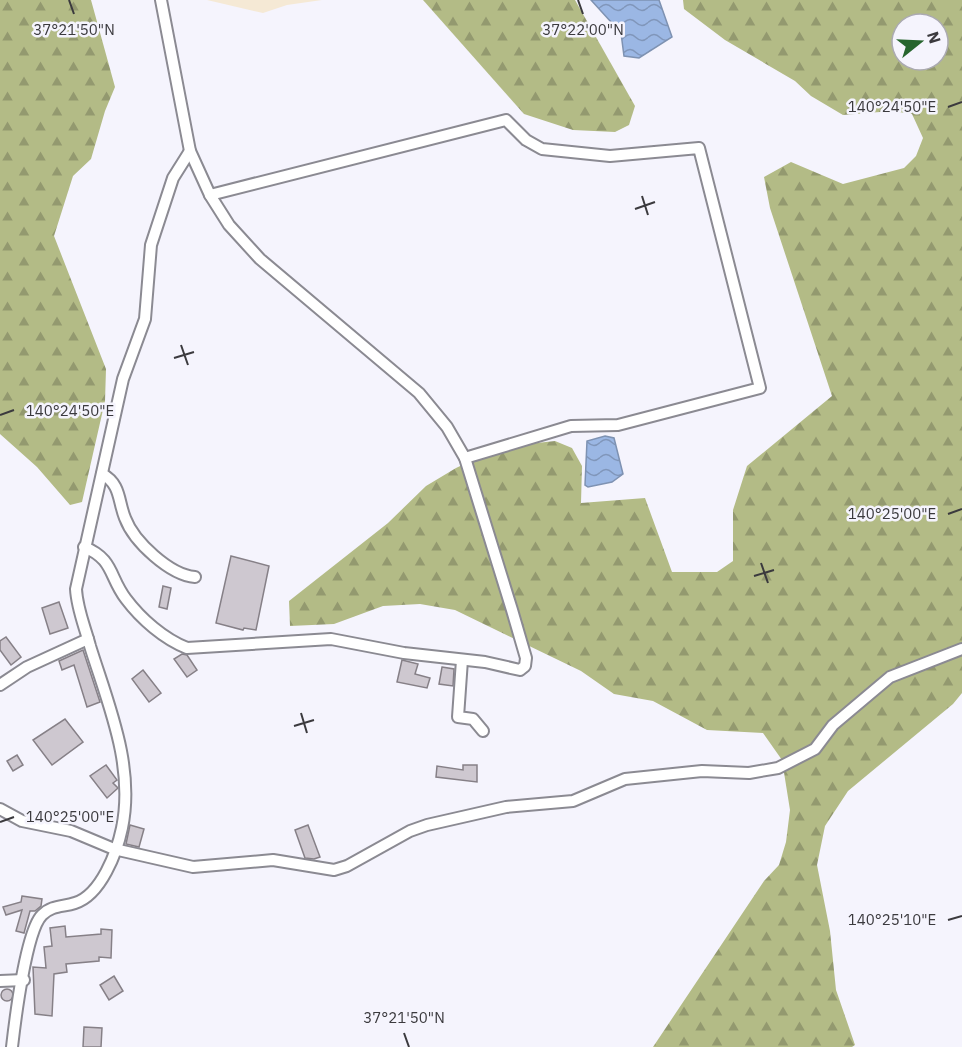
<svg xmlns="http://www.w3.org/2000/svg" width="962" height="1047" font-family="'IBM Plex Sans',sans-serif">
	<style>
		.education { fill: #f5e9d5 }
		.forest { fill: url(#forest-firs); fill-rule: evenodd }
		.water { fill: url(#water-waves); stroke: #7e92b2; stroke-width: 1.5 }
		.building { fill: #cec8d0; stroke: #868087; stroke-width: 1.5 }
		.lines { fill: none; stroke-linecap: round; stroke-linejoin: round }
		.street-casing { stroke: #8b8a92; stroke-width: 14 }
		.street { stroke: #fff; stroke-width: 10 }
		.ticks { fill: none; stroke: #3b3a3e; stroke-width: 2 }
		.ticks-label { font-size: 15px; text-anchor: middle; fill: #3b3a3e; stroke: #f5f4fd; stroke-width: 5; stroke-linejoin: round; paint-order: stroke }
	</style>
	<defs>
		<pattern id="forest-firs" width="22" height="20" patternUnits="userSpaceOnUse" patternTransform="scale(1.5)"><rect width="22" height="20" fill="#b3bb86"/><path d="M5 1l3.5 6h-7zM16 11l3.5 6h-7z" fill="#93996f"/></pattern>
		<pattern id="water-waves" width="16" height="10" patternUnits="userSpaceOnUse" patternTransform="scale(1.5)"><rect width="16" height="10" fill="#9bb7e4"/><path d="M0 5q4-4 8 0t8 0" fill="none" stroke="#8096ba"/></pattern>
	</defs>
	<rect width="100%" height="100%" fill="#f5f4fd"/>
	<polygon class="education" points="207,0 322,0 287,5 263,13"/>
	<g class="forest">
		<polygon points="0,0 91,0 115,87 105,111 91,159 73,176 54,236 106,369 105,401 82,502 70,505 37,467 0,434"/>
		<polygon points="423,0 575,0 635,106 629,125 615,132 573,130 524,114"/>
		<path d="M683,0H962V693L953,704L848,791L825,826L817,865L830,931L836,990L855,1045L852,1047H653L764,881L779,865L786,842L790,810L782,760L763,733L707,730L653,701L614,694L581,671L455,610L420,604L383,606L334,624L290,626L289,601L388,523L426,486L456,468L500,447L555,441L572,448L582,466L581,503L645,498L672,572H717L733,561V510L747,466L832,396L770,208L764,177L791,162L843,184L904,168L916,156L923,138L912,114L892,111L843,115L811,96L795,81L725,40L684,9ZM902,24H938V60H902Z"/>
	</g>
	<g class="water">
		<polygon points="591,0 659,0 672,37 639,58 624,56 621,33"/>
		<polygon points="605,436 614,438 623,474 612,482 588,487 585,485 587,441"/>
	</g>
	<g class="building">
		<polygon points="231,556 269,566 256,630 244,628 243,630 216,623"/>
		<polygon points="163,586 171,588 167,609 159,607"/>
		<polygon points="59,602 68,628 50,634 42,608"/>
		<polygon points="6,637 21,657 11,665 0,650 0,641"/>
		<polygon points="83,650 100,702 87,707 74,665 62,670 59,661"/>
		<polygon points="182,654 187,655 197,670 187,677 174,659"/>
		<polygon points="402,660 418,664 415,674 430,678 427,688 397,682"/>
		<polygon points="442,667 454,669 453,686 439,684"/>
		<polygon points="143,670 161,693 149,702 132,679"/>
		<polygon points="65,719 83,742 52,765 33,740"/>
		<polygon points="17,755 23,765 13,771 7,761"/>
		<polygon points="106,765 117,780 113,783 118,788 107,798 90,776"/>
		<polygon points="463,765 477,765 477,782 436,777 437,766 463,770"/>
		<polygon points="130,825 144,829 139,847 126,844"/>
		<polygon points="308,825 320,857 314,859 305,858 295,830"/>
		<polygon points="22,896 42,899 41,906 35,911 30,911 24,933 16,931 22,910 6,915 3,907 21,902"/>
		<polygon points="65,926 66,937 101,934 101,929 112,930 111,958 99,957 99,961 66,964 67,972 54,974 52,1016 35,1014 33,967 46,968 44,947 52,946 50,928"/>
		<polygon points="114,976 123,991 109,1000 100,985"/>
		<circle cx="7" cy="995" r="6"/>
		<polygon points="84,1027 102,1028 101,1047 83,1047"/>
	</g>
	<g class="lines">
		<defs>
			<g id="street">
				<polyline points="210,195 506,120 526,140 542,149 610,156 699,148 760,388 618,425 571,426 465,458"/>
				<path d="M102,474C121,484 118,501 125,518C134,542 170,575 195,577"/>
				<path d="M84,547C114,559 109,577 126,599C141,619 164,639 187,648L331,639L404,653L485,662L520,670L525,666L526,658L512,610L465,458L447,427L419,393L260,259L229,225L210,195L190,151L161,0"/>
				<polyline points="462,660 458,717 473,719 483,731"/>
				<polyline points="0,685 27,667 88,639"/>
				<polyline points="0,809 22,821 71,831 114,849 193,867 273,860 334,870 347,866 410,831 427,825 506,807 573,801 625,779 702,771 749,773 778,768 815,749 833,725 890,677 962,649"/>
				<polyline points="0,981 24,980"/>
				<path d="M12,1047C15,1021 26,931 42,915C52,905 63,907 75,903C101,895 117,852 122,828C135,766 108,704 90,646C85,627 77,609 76,589L123,379L145,319L151,245L173,178L190,151"/>
			</g>
		</defs>
		<use href="#street" class="street-casing"/>
		<use href="#street" class="street"/>
	</g>
	<path class="ticks" d="M69,0L74,14M578,0L583,14M948,107L962,102M642,196L648,215M635,209L655,202M181,345L188,365M174,358L194,352M0,415L14,410M948,514L962,509M761,563L768,583M754,576L774,570M301,713L307,733M294,726L314,720M0,822L14,817M948,920L962,916M404,1033L409,1047"/>
	<g class="ticks-label">
		<text x="74" y="35">37°21'50"N</text>
		<text x="583" y="35">37°22'00"N</text>
		<text x="892" y="112">140°24'50"E</text>
		<text x="70" y="416">140°24'50"E</text>
		<text x="892" y="519">140°25'00"E</text>
		<text x="70" y="822">140°25'00"E</text>
		<text x="892" y="925">140°25'10"E</text>
		<text x="404" y="1023">37°21'50"N</text>
	</g>
	<g transform="translate(920 42) rotate(72)"><circle r="28" fill="#f5f4fd" stroke="#abaab1" stroke-width="1.5"/>
	<path d="M0-4.5L10 22L0 15L-10 22Z" fill="#27652e"/>
	<text y="-9" font-size="16" font-weight="bold" text-anchor="middle" fill="#3b3a3e">N</text>
	</g>
</svg>
